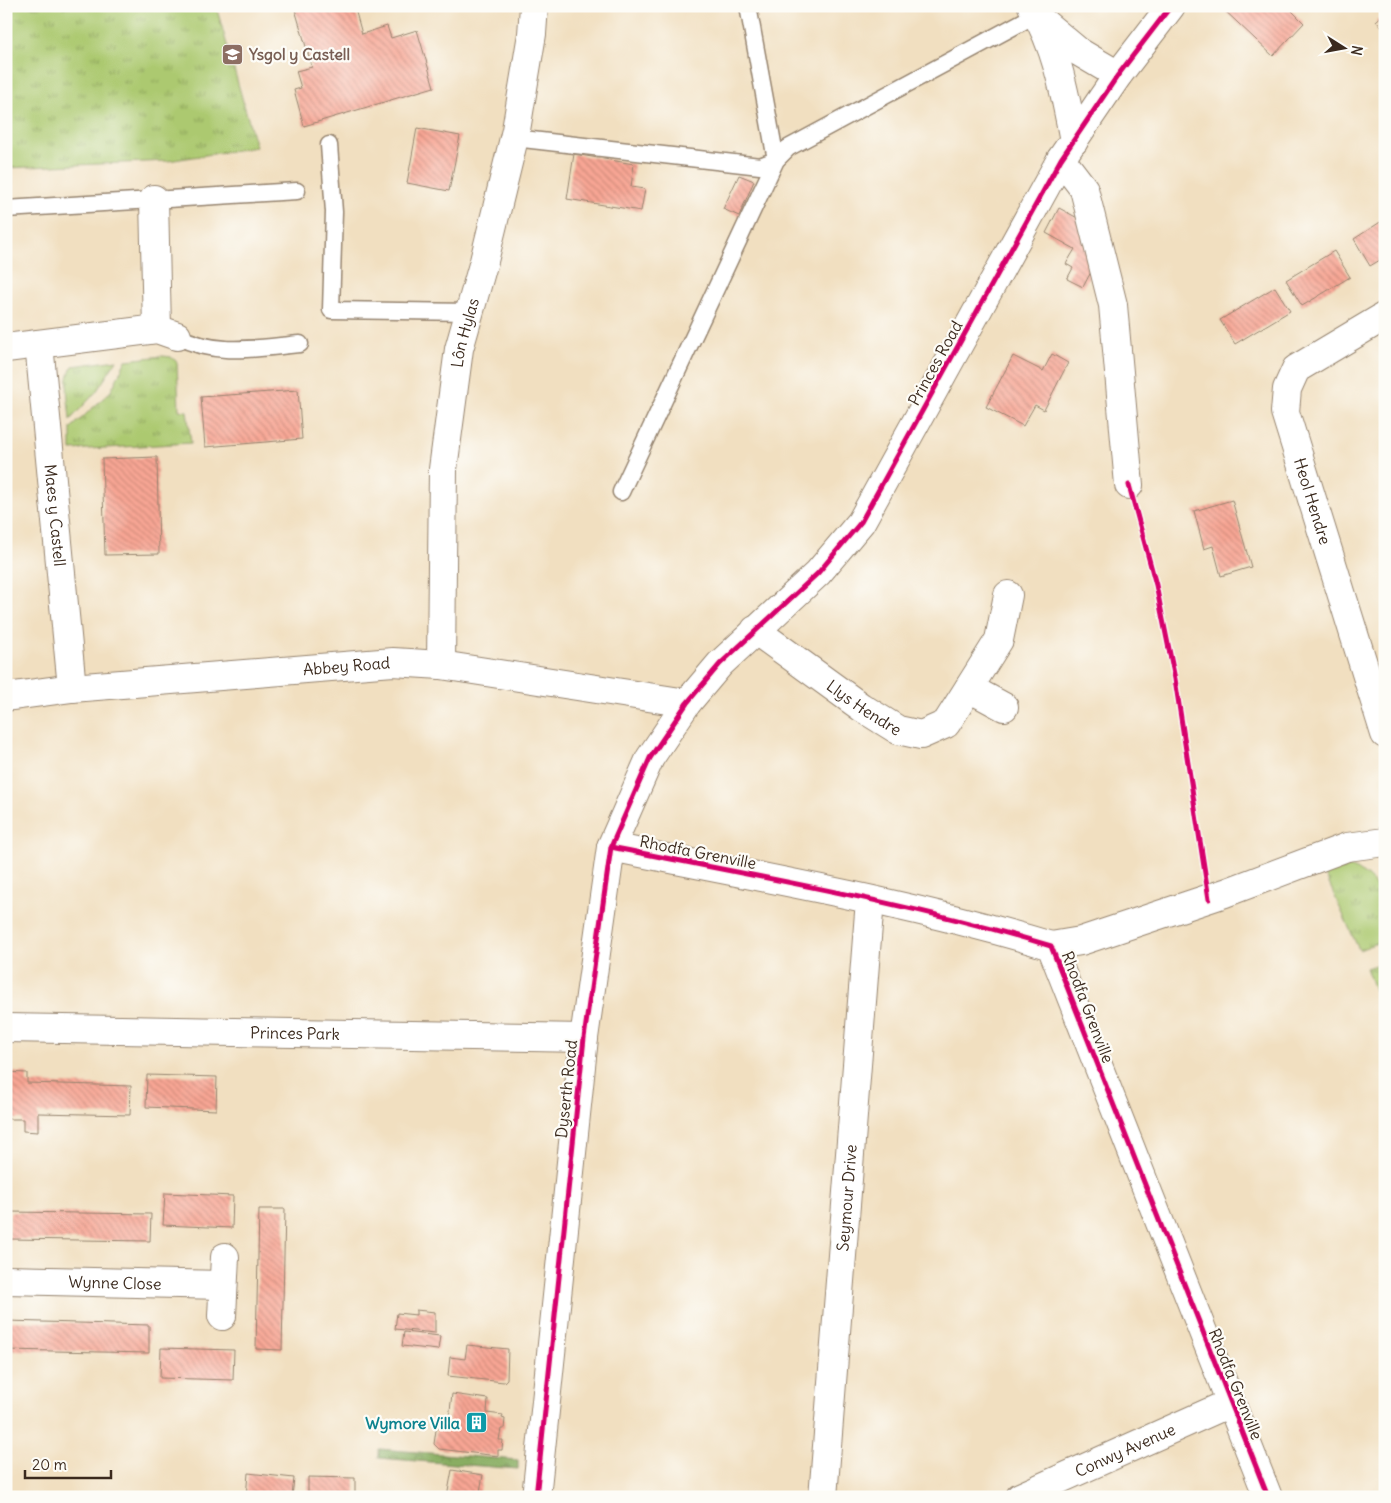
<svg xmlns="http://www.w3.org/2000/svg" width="1391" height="1503" font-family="Delius,sans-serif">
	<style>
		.grass { fill: url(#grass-tufts); stroke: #747a47 }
		.forest { fill: url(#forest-crowns); stroke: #626c40 }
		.building { fill: url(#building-back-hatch) }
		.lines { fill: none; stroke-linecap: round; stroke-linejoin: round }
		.lane-casing { stroke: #96846f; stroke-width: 19 }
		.street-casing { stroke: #96846f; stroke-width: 30 }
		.secondary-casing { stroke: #96846f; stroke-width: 30 }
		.lane { stroke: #fff; stroke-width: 16 }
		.street { stroke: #fff; stroke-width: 28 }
		.secondary { stroke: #fff; stroke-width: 28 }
		.cycleway-casing { stroke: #fdfcf7; stroke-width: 8 }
		.cycleway { stroke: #d6006c; stroke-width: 5 }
		.labels { text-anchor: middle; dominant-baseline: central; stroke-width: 4.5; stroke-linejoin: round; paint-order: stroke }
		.education-label { font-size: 16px; font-weight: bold; fill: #785e54; stroke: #fdfcf7; text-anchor: start }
		.street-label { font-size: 16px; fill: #3b2a1e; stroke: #fdfcf7 }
		.culture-label { font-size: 16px; font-weight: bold; fill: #0d838f; stroke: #fdfcf7; text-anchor: end }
	</style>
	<defs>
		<pattern id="grass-tufts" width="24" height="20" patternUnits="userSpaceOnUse" patternTransform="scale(1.25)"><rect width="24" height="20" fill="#acc970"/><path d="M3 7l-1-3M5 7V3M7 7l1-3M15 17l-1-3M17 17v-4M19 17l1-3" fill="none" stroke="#8da35b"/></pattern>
		<pattern id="forest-crowns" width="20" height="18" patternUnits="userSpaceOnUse" patternTransform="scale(1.25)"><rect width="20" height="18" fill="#89ad62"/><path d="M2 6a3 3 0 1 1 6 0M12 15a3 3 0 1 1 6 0" fill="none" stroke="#718d50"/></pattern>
		<pattern id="building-back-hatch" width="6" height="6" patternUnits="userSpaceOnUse" patternTransform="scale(1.25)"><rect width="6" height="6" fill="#f8a694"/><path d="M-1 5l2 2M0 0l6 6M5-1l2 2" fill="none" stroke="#ca8778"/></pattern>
	</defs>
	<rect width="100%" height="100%" fill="#fdfcf7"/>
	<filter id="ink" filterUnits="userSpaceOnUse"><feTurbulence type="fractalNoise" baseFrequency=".02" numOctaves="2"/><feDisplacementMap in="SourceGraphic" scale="10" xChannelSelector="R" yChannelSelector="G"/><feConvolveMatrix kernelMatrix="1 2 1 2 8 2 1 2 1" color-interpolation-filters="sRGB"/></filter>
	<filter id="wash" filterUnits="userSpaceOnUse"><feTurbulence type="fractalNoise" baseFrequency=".0096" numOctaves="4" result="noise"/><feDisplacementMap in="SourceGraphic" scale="20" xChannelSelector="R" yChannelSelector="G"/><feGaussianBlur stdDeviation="1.12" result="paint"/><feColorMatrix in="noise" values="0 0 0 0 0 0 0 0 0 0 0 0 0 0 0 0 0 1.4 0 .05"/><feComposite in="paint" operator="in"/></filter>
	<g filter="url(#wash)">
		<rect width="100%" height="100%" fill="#f1dfc0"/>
		<g class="grass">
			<polygon points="6,6 216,6 256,147 168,161 6,168"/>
			<polygon points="163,356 171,357 177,362 179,410 187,411 191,443 71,450 71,428 111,391 126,360"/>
			<path d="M117,360L96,392L70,420C69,402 63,380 73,366Z"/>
			<path d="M1338,864C1382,873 1385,900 1385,940L1359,950L1323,870Z"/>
			<polygon points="1385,962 1385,1013 1383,1013 1366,968"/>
		</g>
		<polygon class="forest" points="379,1449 518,1460 518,1469 379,1458"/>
		<g id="blocks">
			<g class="building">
				<polygon points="294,6 362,6 355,9 362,34 387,26 391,38 417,30 434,87 304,126 294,90 301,88 296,71 312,67"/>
				<polygon points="1220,6 1287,6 1304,23 1273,56"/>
				<polygon points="1385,13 1385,31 1376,21"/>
				<polygon points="417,128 460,136 449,191 407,183"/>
				<polygon points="574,154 634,164 631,187 645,189 641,211 567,199"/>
				<polygon points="739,175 754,181 739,216 723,209"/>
				<polygon points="1059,208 1085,222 1092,270 1083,287 1067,279 1073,268 1066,264 1075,249 1046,233"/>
				<polygon points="1385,219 1385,257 1370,266 1354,239"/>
				<polygon points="1334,251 1350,277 1302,306 1286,280"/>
				<polygon points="1275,287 1290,311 1235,344 1220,320"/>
				<polygon points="1052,354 1068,363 1044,410 1035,405 1023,426 986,407 1013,356 1043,371"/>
				<polygon points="298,390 302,439 205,447 201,397"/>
				<polygon points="157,457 159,554 105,555 102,459"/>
				<polygon points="1232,500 1251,567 1221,576 1213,546 1204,549 1194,511"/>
				<polygon points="6,1072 27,1073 27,1083 131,1086 130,1115 38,1113 38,1132 23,1131 23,1119 6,1119"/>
				<polygon points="147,1075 217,1077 216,1110 146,1107"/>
				<polygon points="165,1193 233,1196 232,1228 163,1225"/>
				<polygon points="259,1209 285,1209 282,1350 256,1349"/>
				<polygon points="10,1212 151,1214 150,1241 9,1239"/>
				<polygon points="416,1310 435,1312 435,1333 395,1329 397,1313 416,1315"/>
				<polygon points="7,1321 149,1325 149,1353 6,1350"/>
				<polygon points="404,1332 440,1336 438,1350 402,1346"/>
				<polygon points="467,1345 508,1349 507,1379 504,1382 448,1376 450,1357 465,1359"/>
				<polygon points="161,1348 234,1350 233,1380 160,1378"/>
				<polygon points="452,1394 488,1399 487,1413 503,1415 502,1418 505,1419 504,1429 501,1429 499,1440 503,1440 502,1450 498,1450 498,1456 439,1449 434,1444 436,1430 442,1426 448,1427"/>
				<polygon points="452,1470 483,1475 479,1497 447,1497"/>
				<polygon points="248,1473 294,1478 292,1497 246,1497"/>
				<polygon points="308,1477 355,1478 355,1497 308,1497"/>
			</g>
		</g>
	</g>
	<g filter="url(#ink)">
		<use href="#blocks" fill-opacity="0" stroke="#96846f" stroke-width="1"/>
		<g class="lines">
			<defs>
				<g id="lane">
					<polyline points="514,138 760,166 776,160 748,6"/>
					<polyline points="329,145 334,212 331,310 470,312"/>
					<polyline points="6,209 297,191"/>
					<path d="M177,336C217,357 257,348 300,344"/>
					<polyline points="621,492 776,160 788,148 1037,14"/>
				</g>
				<g id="street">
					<path d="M1032,6C1057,48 1065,94 1074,141"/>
					<polyline points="1043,22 1079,52 1118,75"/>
					<polyline points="1061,159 1084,189 1113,305 1129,485"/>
					<polyline points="154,199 157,329"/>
					<path id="s1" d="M1385,316L1296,369L1287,389L1285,412L1385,734"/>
					<path id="s2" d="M39,344L72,688"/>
					<polyline points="6,348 157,329 177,336"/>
					<path id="s3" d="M755,630L861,707L898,730L921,735L946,724L999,640L1008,595"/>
					<path id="s4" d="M441,665L443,469L459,349L484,261L516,130L532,34L534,6"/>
					<polyline points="969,688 1004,707"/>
					<path id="s5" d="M6,697L72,688L393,662L441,665L687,703"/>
					<path d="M611,847C758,877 907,902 1051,946L1268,1497"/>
					<polyline points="1051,946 1081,941 1225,893 1347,847 1385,842"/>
					<path id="s6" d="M6,1028L584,1038"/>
					<path id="s7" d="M6,1280L223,1285"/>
					<polyline points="222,1316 225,1257"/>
					<path id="s8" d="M823,1497L870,900"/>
					<path id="s9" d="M1020,1497L1230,1403"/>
				</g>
				<polyline id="secondary" points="536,1497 584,1038 611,847 650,758 687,703 720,664 818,573 861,522 1061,159 1118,75 1171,6"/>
			</defs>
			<use href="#lane" class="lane-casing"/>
			<use href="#street" class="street-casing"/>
			<use href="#secondary" class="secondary-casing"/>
			<use href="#lane" class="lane"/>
			<use href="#street" class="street"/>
			<use href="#secondary" class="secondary"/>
			<defs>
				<g id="cycleway">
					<polyline points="1129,485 1156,585 1175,679 1209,899"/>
					<path d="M611,847C758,877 907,902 1051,946L1268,1497"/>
					<polyline points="536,1497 584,1038 611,847 650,758 687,703 720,664 818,573 861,522 1061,159 1118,75 1171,6"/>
				</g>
			</defs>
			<use href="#cycleway" class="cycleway-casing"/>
			<use href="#cycleway" class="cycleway"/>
		</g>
	</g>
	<defs>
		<symbol id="school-square" viewBox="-11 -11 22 22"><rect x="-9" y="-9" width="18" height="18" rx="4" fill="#8d6e63" stroke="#fdfcf7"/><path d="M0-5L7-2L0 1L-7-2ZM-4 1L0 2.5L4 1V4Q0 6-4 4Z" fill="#fff"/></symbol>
		<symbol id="building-square" viewBox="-11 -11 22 22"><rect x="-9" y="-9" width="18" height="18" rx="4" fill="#0f9aa8" stroke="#fdfcf7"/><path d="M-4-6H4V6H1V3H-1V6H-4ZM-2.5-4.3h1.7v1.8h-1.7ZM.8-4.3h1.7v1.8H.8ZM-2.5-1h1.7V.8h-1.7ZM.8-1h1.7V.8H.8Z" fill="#fff"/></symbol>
	</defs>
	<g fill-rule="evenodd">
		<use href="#school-square" x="220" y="42" width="25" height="25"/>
		<use href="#building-square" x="464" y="1410" width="25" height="25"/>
	</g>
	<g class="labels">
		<g class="education-label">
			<text x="249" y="54">Ysgol y Castell</text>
		</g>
		<g class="street-label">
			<text stroke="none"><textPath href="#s4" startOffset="334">Lôn Hylas</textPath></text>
			<text transform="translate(935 363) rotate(-61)">Princes Road</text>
			<text stroke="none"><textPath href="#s1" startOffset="242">Heol Hendre</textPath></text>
			<text stroke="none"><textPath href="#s2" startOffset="172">Maes y Castell</textPath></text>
			<text stroke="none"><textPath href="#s5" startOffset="342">Abbey Road</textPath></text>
			<text stroke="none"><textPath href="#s3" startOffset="134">Llys Hendre</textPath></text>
			<text transform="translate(698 852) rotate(11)">Rhodfa Grenville</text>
			<text transform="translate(1088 1007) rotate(69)">Rhodfa Grenville</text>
			<text stroke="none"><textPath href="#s6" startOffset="289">Princes Park</textPath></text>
			<text transform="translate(566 1089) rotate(-84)">Dyserth Road</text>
			<text stroke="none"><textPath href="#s8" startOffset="300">Seymour Drive</textPath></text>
			<text stroke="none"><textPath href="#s7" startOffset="109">Wynne Close</textPath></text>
			<text transform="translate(1236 1384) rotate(68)">Rhodfa Grenville</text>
			<text stroke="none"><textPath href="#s9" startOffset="115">Conwy Avenue</textPath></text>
		</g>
		<g class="culture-label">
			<text x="460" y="1423">Wymore Villa</text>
		</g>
	</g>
	<rect width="1391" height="1503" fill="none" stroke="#fdfcf7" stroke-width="25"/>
	<g transform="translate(1344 48) rotate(101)" stroke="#fdfcf7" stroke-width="4" paint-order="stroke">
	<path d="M0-4L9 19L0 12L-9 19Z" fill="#3b2a1e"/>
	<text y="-8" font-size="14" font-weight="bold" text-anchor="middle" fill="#3b2a1e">N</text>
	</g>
	<path d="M25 1470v8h86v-8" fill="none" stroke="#3b2a1e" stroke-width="2.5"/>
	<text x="32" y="1470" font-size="15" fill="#3b2a1e" stroke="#fdfcf7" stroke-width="4" paint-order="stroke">20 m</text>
</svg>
